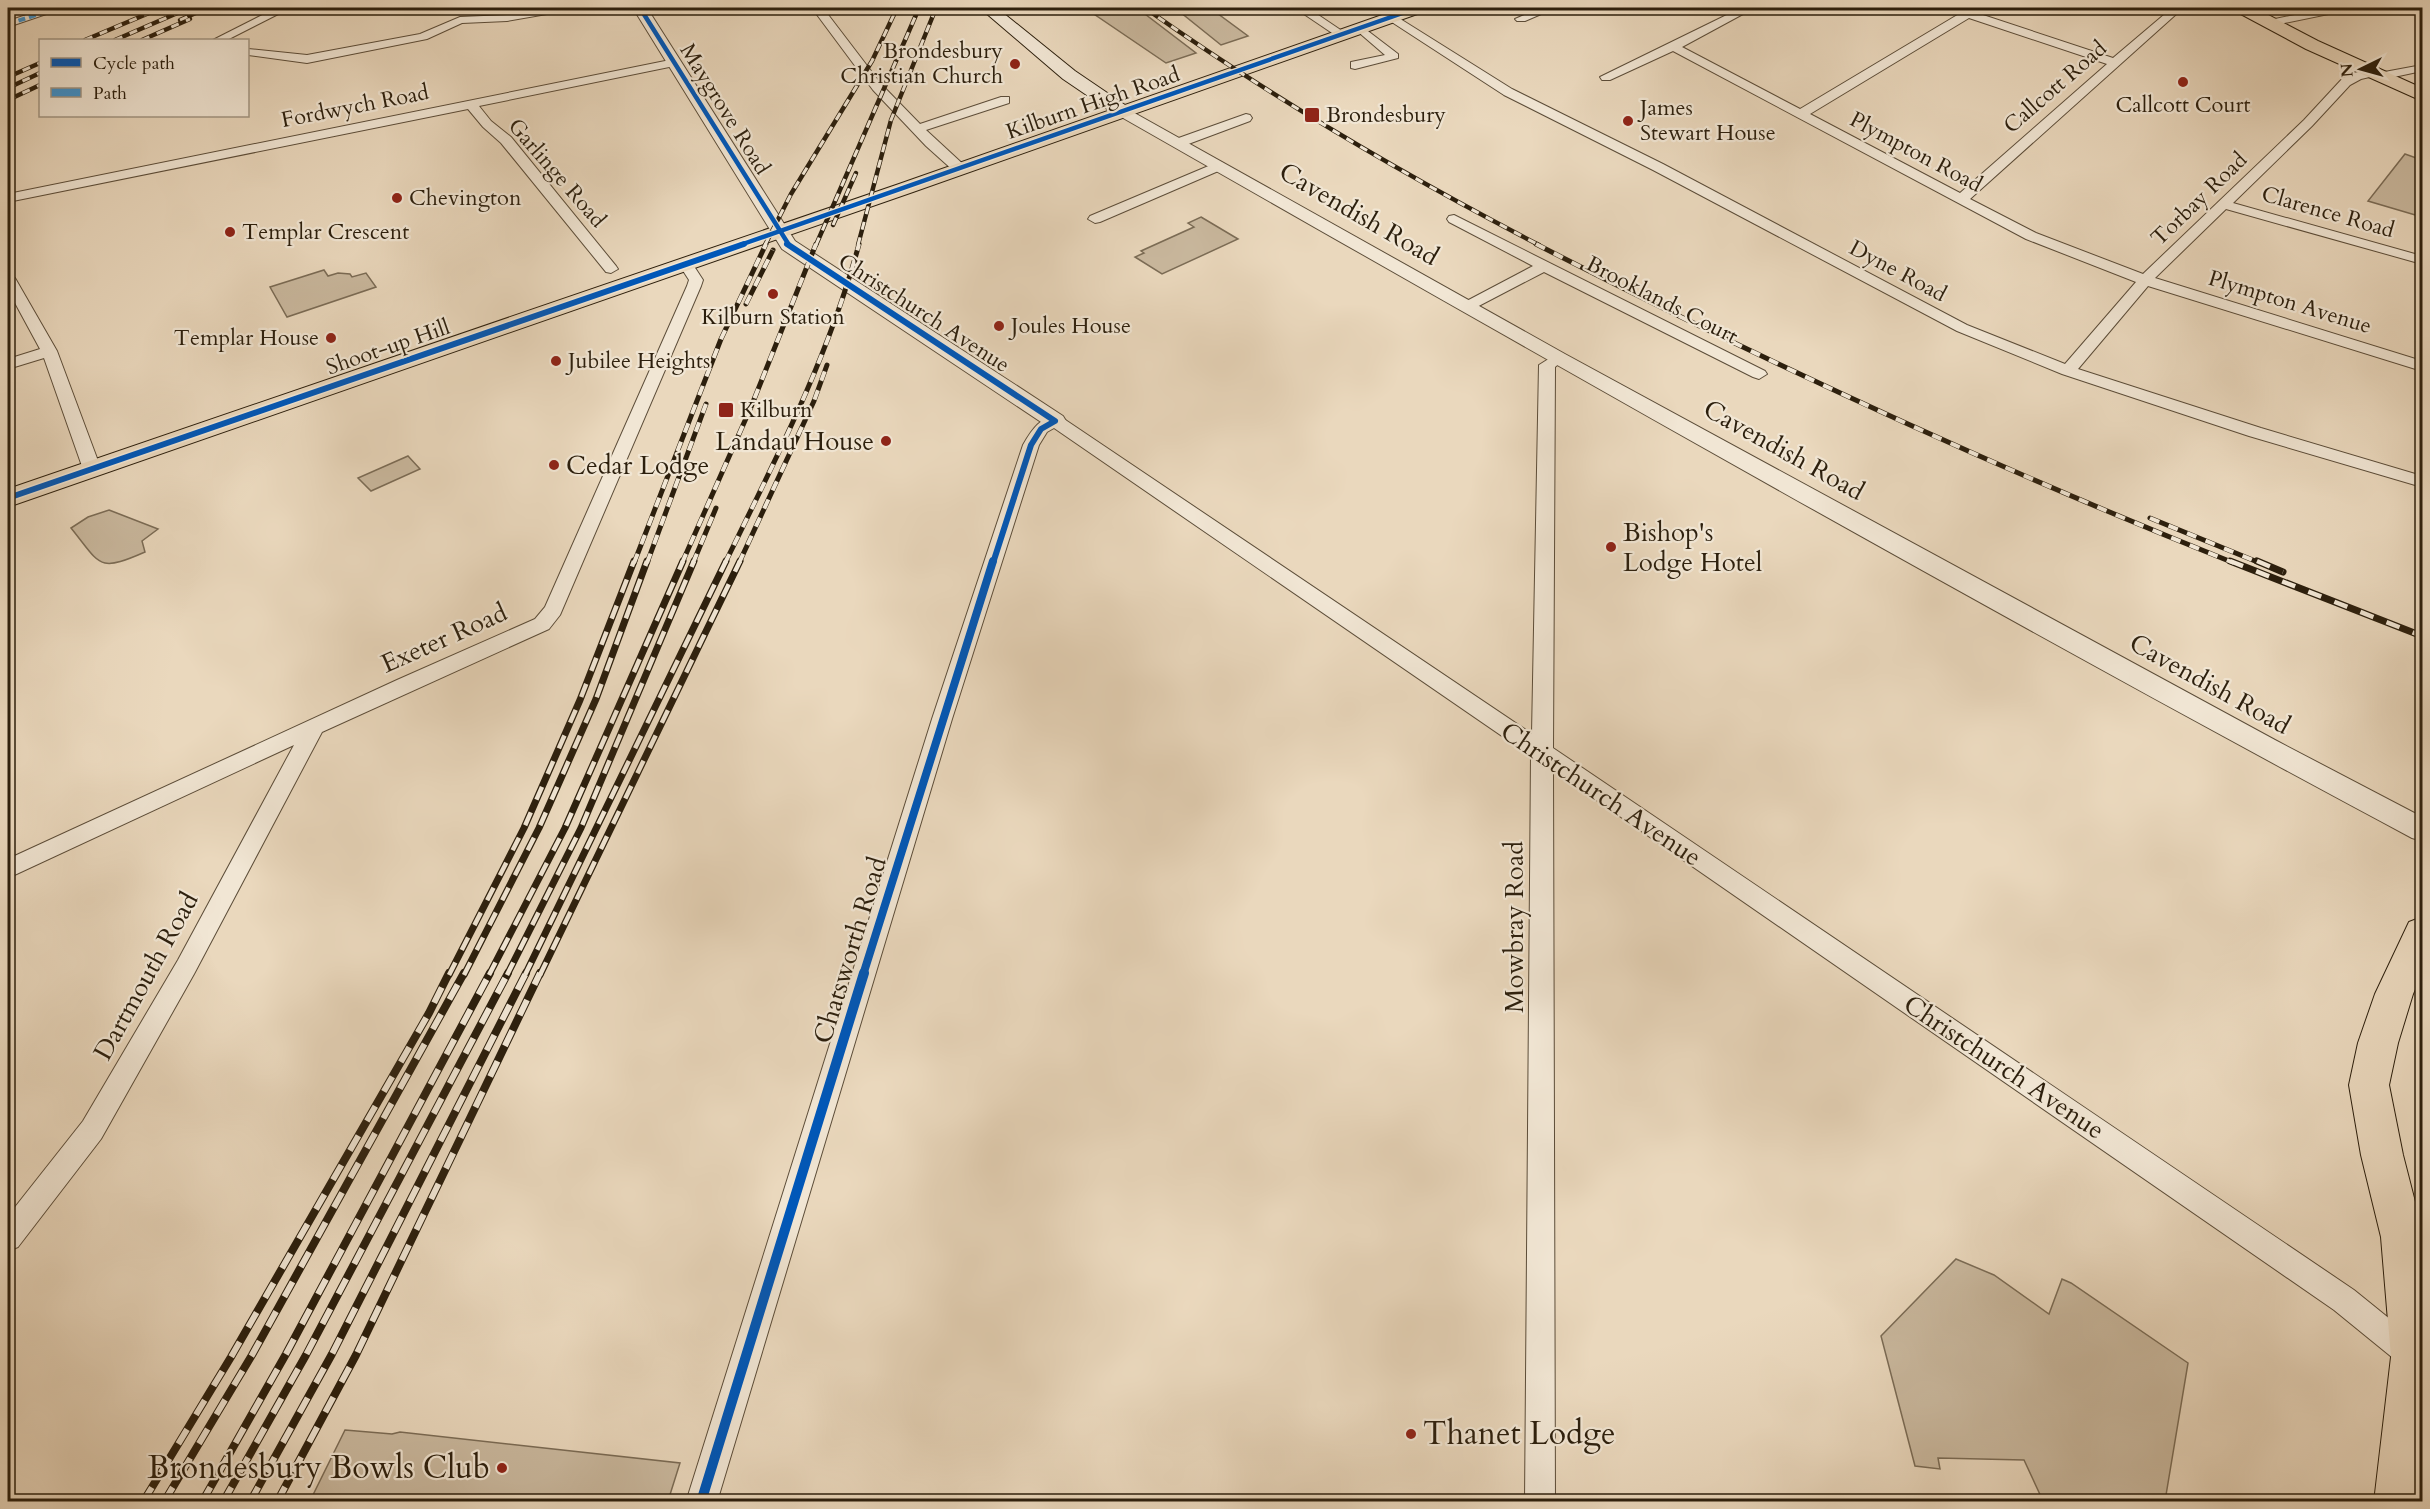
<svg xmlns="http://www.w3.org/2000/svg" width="2430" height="1509" font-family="Cardo,serif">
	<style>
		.green { fill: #cab99f; stroke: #7b6c56; stroke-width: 1.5 }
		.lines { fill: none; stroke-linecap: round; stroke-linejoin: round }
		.minor-casing { stroke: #5c4d39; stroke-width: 2 }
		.tertiary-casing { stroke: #5c4d39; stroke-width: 2 }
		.secondary-casing { stroke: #2c1f0d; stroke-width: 2 }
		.primary-casing { stroke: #2c1f0d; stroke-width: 2 }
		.minor { fill: #f1e6d4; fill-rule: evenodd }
		.tertiary { fill: #f1e6d4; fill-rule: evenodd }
		.secondary { fill: #f1e6d4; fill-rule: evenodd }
		.primary { fill: #ead8bd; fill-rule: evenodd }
		.rail-far3-casing { stroke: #2c1f0d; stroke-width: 4.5 }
		.rail-far2-casing { stroke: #2c1f0d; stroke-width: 5 }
		.rail-far1-casing { stroke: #2c1f0d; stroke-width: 7 }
		.rail-casing { stroke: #2c1f0d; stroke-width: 8 }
		.rail-far3 { stroke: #f1e6d4; stroke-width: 3; stroke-dasharray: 8; stroke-linecap: butt }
		.rail-far2 { stroke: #f1e6d4; stroke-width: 4; stroke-dasharray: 10; stroke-linecap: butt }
		.rail-far1 { stroke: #f1e6d4; stroke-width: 4.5; stroke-dasharray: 14; stroke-linecap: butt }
		.rail { stroke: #f1e6d4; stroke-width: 6; stroke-dasharray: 17; stroke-linecap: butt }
		.quiet { stroke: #3c94d2; stroke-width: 4; stroke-dasharray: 7 4; stroke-linecap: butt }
		.cycleway-far3-casing { stroke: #f1e6d4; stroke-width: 7 }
		.cycleway-far2-casing { stroke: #f1e6d4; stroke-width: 9 }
		.cycleway-far1-casing { stroke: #f1e6d4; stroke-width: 11 }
		.cycleway-casing { stroke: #f1e6d4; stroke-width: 14 }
		.cycleway-far3 { stroke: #0057b8; stroke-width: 4.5 }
		.cycleway-far2 { stroke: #0057b8; stroke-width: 6 }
		.cycleway-far1 { stroke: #0057b8; stroke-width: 8 }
		.cycleway { stroke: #0057b8; stroke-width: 10 }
		.poi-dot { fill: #8f2418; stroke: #f1e6d4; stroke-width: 2 }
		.labels { text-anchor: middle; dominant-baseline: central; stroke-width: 4.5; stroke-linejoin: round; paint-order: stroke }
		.far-poi-label { font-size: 22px; fill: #2c1f0d; stroke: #f1e6d4; text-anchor: start }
		.far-street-label { font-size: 22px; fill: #2c1f0d; stroke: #f1e6d4 }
		.street-label { font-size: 26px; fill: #2c1f0d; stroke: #f1e6d4 }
		.poi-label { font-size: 26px; fill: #2c1f0d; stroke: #f1e6d4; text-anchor: start }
		.near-poi-label { font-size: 32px; fill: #2c1f0d; stroke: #f1e6d4; text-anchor: start }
	</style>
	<rect width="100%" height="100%" fill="#ead8bd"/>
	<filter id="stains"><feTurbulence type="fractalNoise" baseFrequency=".00333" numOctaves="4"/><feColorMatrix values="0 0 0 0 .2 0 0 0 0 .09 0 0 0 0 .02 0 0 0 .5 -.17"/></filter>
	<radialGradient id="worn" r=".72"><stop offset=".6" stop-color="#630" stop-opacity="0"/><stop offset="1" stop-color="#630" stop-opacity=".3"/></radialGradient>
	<g class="green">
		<polygon points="1085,8 1137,8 1196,53 1166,63"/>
		<polygon points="1175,8 1210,8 1248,36 1221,45"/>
		<polygon points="2405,154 2422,160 2422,217 2368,201"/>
		<polygon points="1201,217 1238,239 1162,274 1135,257 1144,253 1141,251 1194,227 1188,223"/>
		<polygon points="324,270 328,276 338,273 350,274 352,277 366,273 376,287 287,317 270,287"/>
		<polygon points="408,456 420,469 371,491 358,478"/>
		<path d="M109,510L158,529L142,541L145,552C97,573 101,565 71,528L88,517Z"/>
		<polygon points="1956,1259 1994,1275 2049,1314 2062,1279 2071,1283 2188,1363 2165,1501 2043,1501 2024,1460 1938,1458 1940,1469 1915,1466 1881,1336"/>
		<polygon points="345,1430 392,1434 400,1432 680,1463 668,1501 310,1501"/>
	</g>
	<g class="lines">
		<defs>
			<g id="minor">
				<polygon points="48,8 64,8 8,27 8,21"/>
				<polygon points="276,8 290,8 227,40 213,40"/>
				<polygon points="548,8 570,8 564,11 507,21 462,23 427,39 307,63 248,55 248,49 307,55 420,34 460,17 507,15"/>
				<polygon points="812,8 823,8 881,84 920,124 1001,97 1009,97 1009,103 926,130 965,166 967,169 965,172 955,172 926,146 873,90"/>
				<polygon points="1295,8 1308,8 1348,35 1342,38 1338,37"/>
				<polygon points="1540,8 1555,8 1525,21 1517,21 1515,19"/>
				<path d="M1741,8H1754L1682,47L1800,109L1959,14L1954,11L1956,9L1982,8L1977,13L2113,58L2172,8H2183L1970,199L2036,233L2143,274L2304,120L2342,79L2353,73L2373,69L2379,73L2422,65V71L2380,80L2374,76L2361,79L2350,85L2312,126L2233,203L2422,256V264L2226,209L2155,278L2422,361V371L2148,286L2078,369L2261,428L2422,476V487L2249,436L2062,374L1957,331L1653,170L1504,95L1384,17L1386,15H1394L1512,89L1663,164L1967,325L2065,364L2136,282L2026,239L1673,51L1610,80H1602L1600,77ZM1969,18L2107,64L1960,193L1810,114Z"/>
				<polygon points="2329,8 2349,8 2343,11 2270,26 2264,23 2270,20"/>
				<polygon points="1360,25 1398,54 1398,58 1355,69 1351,68 1351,62 1385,55 1356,30 1354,28"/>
				<polygon points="675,59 681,63 679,65 479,106 491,121 511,137 616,266 618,269 611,273 606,272 501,143 483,127 468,109 8,202 8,194"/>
				<polygon points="1246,114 1250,115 1252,118 1250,121 1183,146 1178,147 1172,143 1173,140"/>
				<polygon points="1218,162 1223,163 1225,166 1223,169 1100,222 1095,223 1088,219 1090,216"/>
				<polygon points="1454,215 1765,371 1767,374 1759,379 1753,377 1544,272 1471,310 1461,310 1458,307 1461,304 1533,266 1449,222 1447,219 1449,216"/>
				<polygon points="685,259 690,260 703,280 701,286 560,615 549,629 322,732 194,974 101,1139 18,1247 8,1251 8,1216 83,1121 178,960 294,745 8,878 8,859 397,680 535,619 545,607 687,286 689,280 678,263"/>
				<polygon points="8,274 15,278 57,351 101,469 98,473 86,473 83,469 44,358 8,369 8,359 40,349 8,290"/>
				<path d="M1558,353L1566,358L1555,367L1553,748L2354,1290L2422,1345V1375L2404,1367L2334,1310L1553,770L1555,1502H1525L1531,756L1054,428L1047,432L1039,445L952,719L717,1502H686L932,719L1023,445C1031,431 1042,413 1061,417L1532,734L1539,365Z"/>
			</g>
			<g id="tertiary">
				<polygon points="633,8 647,8 795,241 1063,416 1066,421 1063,426 1055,427 1047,426 782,249"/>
				<path d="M1122,106L1565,354L2275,740L2422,817V841L2412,838C1976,605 1546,359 1116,114L1114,111Z"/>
			</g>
			<polygon id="secondary" points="980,8 997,8 1075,71 1128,107 1131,111 1128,115 1116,115 1063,79"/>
			<g id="primary">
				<polygon points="1402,8 1426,8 1423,12 913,192 8,507 8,489 899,184"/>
				<polygon points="2235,8 2255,8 2318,41 2422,88 2422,101 2306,49 2237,12"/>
				<polygon points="2422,917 2422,973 2413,994 2398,1043 2389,1085 2403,1155 2422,1229 2422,1500 2374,1502 2391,1357 2381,1237 2361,1155 2349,1085 2358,1043 2375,994 2409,922"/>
			</g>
		</defs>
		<use href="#minor" class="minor-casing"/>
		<use href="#tertiary" class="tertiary-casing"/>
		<use href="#secondary" class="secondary-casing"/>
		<use href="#primary" class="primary-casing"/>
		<use href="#minor" class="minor"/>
		<use href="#tertiary" class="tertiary"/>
		<use href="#secondary" class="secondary"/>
		<use href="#primary" class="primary"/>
		<defs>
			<g id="rail-far3">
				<path d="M1145,8C1271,97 1402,174 1539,245"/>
				<polyline points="180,20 207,8"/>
				<polyline points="85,40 161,8"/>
				<polyline points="115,40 189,8"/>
				<polyline points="142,40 190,19"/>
				<polyline points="8,77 40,63"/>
				<polyline points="8,88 40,73"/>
				<polyline points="8,100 40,85"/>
				<polyline points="833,225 856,173"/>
				<polyline points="765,245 791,194 872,61 897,8"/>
				<polyline points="816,245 919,8"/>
				<polyline points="858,245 891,120 936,8"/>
			</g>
			<g id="rail-far2">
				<path d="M1536,244C1763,361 1996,468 2234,563"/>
				<polyline points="746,304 773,250"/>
				<polyline points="2150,518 2260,563"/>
				<polyline points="634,563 721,339 766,244"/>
				<polyline points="647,563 706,404"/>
				<polyline points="682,563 751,407 816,244"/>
				<polyline points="693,563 716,508"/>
				<path d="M725,563C776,459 829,356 859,244"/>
				<polyline points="739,563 814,401 827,365"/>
			</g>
			<g id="rail-far1">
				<polyline points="2230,561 2422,636"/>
				<polyline points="2257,561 2283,572"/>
				<polyline points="449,975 524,828 580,700 634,561"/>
				<polyline points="464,975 539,828 596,699 647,561"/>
				<polyline points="489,975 565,828 683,561"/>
				<polyline points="507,975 581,828 694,561"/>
				<polyline points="525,975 726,561"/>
				<polyline points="540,975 740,561"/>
			</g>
			<g id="rail">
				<polyline points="143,1502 231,1357 429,1013 449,973"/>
				<polyline points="164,1502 252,1355 464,973"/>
				<polyline points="202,1502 286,1354 490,973"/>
				<polyline points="223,1502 306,1355 508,973"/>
				<polyline points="250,1502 332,1354 526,973"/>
				<polyline points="277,1502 356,1355 540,973"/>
			</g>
		</defs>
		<use href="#rail-far3" class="rail-far3-casing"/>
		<use href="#rail-far2" class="rail-far2-casing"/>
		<use href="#rail-far1" class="rail-far1-casing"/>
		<use href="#rail" class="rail-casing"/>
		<use href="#rail-far3" class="rail-far3"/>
		<use href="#rail-far2" class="rail-far2"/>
		<use href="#rail-far1" class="rail-far1"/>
		<use href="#rail" class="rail"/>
		<polyline class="quiet" points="8,24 58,8"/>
		<defs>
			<g id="cycleway-far3">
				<polyline points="640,8 789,245"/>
				<polyline points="740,245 1417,8"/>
			</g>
			<g id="cycleway-far2">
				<polyline points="787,244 1055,421 1041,429 1031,445 993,563"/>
				<polyline points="8,498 744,244"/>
			</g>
			<polyline id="cycleway-far1" points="863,975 993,561"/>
			<polyline id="cycleway" points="701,1502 864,973"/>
		</defs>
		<use href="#cycleway-far3" class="cycleway-far3-casing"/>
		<use href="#cycleway-far2" class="cycleway-far2-casing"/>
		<use href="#cycleway-far1" class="cycleway-far1-casing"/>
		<use href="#cycleway" class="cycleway-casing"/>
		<use href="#cycleway-far3" class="cycleway-far3"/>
		<use href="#cycleway-far2" class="cycleway-far2"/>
		<use href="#cycleway-far1" class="cycleway-far1"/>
		<use href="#cycleway" class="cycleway"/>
	</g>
	<g class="poi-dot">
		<circle cx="1015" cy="64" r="6"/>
		<circle cx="2183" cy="82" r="6"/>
		<rect x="1304" y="107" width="16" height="16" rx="3"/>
		<circle cx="1628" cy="121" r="6"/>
		<circle cx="397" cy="198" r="6"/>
		<circle cx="230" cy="232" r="6"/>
		<circle cx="773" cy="294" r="6"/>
		<circle cx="999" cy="326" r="6"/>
		<circle cx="331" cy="338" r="6"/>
		<circle cx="556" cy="361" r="6"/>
		<rect x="718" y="402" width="16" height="16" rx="3"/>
		<circle cx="886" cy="441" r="6"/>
		<circle cx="554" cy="465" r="6"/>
		<circle cx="1611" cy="547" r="6"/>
		<circle cx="1411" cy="1434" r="6"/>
		<circle cx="502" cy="1468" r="6"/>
	</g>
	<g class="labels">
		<g class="far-poi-label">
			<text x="1003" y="51" text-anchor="end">Brondesbury<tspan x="1003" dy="25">Christian Church</tspan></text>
			<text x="2183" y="105" text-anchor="middle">Callcott Court</text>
			<text x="1640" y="108">James<tspan x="1640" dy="25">Stewart House</tspan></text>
			<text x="1326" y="115">Brondesbury</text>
			<text x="409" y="198">Chevington</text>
			<text x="242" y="232">Templar Crescent</text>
			<text x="773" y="317" text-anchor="middle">Kilburn Station</text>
			<text x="1011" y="326">Joules House</text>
			<text x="319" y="338" text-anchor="end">Templar House</text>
			<text x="568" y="361">Jubilee Heights</text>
			<text x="740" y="410">Kilburn</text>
		</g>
		<g class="far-street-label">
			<text transform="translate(2055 87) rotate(-41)">Callcott Road</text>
			<text transform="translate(1093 103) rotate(-19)">Kilburn High Road</text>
			<text transform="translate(355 106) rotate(-11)">Fordwych Road</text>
			<text transform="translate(725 109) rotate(58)">Maygrove Road</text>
			<text transform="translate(1916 152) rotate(28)">Plympton Road</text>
			<text transform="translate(557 173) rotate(49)">Garlinge Road</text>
			<text transform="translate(2199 199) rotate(-44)">Torbay Road</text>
			<text transform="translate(2328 212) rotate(16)">Clarence Road</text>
			<text transform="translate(1898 271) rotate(28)">Dyne Road</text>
			<text transform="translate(1662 300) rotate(27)">Brooklands Court</text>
			<text transform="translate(2290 302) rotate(17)">Plympton Avenue</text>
			<text transform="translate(924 313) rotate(33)">Christchurch Avenue</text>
			<text transform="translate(388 347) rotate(-19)">Shoot-up Hill</text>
		</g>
		<g class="street-label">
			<text transform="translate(1359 214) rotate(30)">Cavendish Road</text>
			<text transform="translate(1784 450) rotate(29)">Cavendish Road</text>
			<text transform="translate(444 638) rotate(-24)">Exeter Road</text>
			<text transform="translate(2210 684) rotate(29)">Cavendish Road</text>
			<text transform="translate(1601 794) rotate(34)">Christchurch Avenue</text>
			<text transform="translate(1514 927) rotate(-90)">Mowbray Road</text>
			<text transform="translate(850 950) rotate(-73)">Chatsworth Road</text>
			<text transform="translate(146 976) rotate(-61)">Dartmouth Road</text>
			<text transform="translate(2004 1067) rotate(34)">Christchurch Avenue</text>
		</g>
		<g class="poi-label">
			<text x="874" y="441" text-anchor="end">Landau House</text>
			<text x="566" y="465">Cedar Lodge</text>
			<text x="1623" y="532">Bishop's<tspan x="1623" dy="30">Lodge Hotel</tspan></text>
		</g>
		<g class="near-poi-label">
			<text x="1423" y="1434">Thanet Lodge</text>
			<text x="490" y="1468" text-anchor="end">Brondesbury Bowls Club</text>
		</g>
	</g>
	<rect width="2430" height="1509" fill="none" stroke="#ead8bd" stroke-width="30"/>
	<rect x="9" y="9" width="2412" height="1491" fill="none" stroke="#2c1f0d" stroke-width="3"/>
	<rect x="15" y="15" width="2400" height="1479" fill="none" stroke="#2c1f0d" stroke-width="1.5"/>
	<rect x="39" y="39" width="210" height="78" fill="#f1e6d4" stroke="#a29684" stroke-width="1.5"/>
	<rect x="51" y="58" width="30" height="9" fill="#0057b8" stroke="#a29684" stroke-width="1.5"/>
	<text x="93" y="69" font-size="18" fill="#2c1f0d">Cycle path</text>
	<rect x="51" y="88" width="30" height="9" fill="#3c94d2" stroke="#a29684" stroke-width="1.5"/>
	<text x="93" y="99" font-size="18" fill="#2c1f0d">Path</text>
	<g transform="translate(2361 69) rotate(265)" stroke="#f1e6d4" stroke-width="4.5" paint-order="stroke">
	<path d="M0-4.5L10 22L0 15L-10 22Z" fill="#2c1f0d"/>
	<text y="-9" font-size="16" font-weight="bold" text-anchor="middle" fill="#2c1f0d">N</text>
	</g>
	<rect width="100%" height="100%" filter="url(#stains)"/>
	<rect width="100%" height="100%" fill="url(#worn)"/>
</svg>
